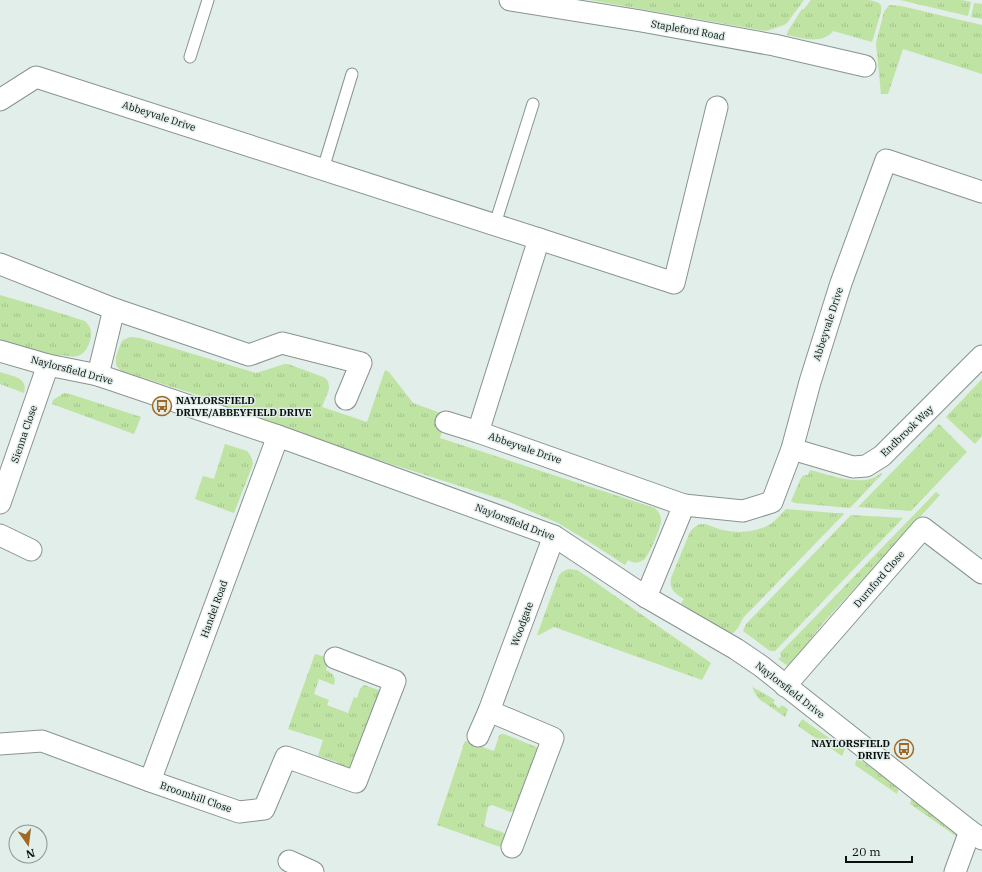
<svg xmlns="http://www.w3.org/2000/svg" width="982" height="872" font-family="'IBM Plex Serif',serif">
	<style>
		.grass { fill: url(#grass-tufts) }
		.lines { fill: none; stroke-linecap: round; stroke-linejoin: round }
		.lane-casing { stroke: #889490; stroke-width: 13 }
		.street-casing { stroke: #889490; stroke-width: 23 }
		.lane { stroke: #fff; stroke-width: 11 }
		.street { stroke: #fff; stroke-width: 21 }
		.labels { text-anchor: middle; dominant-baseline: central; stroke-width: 3; stroke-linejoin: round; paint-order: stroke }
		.street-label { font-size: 10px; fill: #0b0f0e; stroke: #e1eeea }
		.poi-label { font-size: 10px; font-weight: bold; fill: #0b0f0e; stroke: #e1eeea; text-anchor: start }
	</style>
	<defs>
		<pattern id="grass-tufts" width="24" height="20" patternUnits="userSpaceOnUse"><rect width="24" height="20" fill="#bee3a2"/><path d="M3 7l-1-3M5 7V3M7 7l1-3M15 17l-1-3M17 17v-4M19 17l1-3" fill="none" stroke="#a2c28a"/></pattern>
	</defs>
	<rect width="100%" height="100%" fill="#e1eeea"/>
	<g class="grass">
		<polygon points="590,0 804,0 787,23 784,25 766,31"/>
		<path d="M811,0H869C877,2 883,2 881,12L872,42L833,31C822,45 802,38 787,35L788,31L802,9H804Z"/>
		<polygon points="900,0 962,0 971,2 968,16"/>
		<polygon points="974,3 982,4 982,19 971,17"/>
		<polygon points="889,5 901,6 982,25 982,74 903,49 888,94 881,94 876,43 884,12"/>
		<path d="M0,295L34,305L85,321C88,324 91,328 91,332C92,339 87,352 80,355C74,358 67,356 61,355L57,358L0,340Z"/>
		<path d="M130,337L140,338L256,373L285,364H288L323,377C328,379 329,383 329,389L322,407L367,422L385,370L389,372L413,403L446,415L440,438L655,508C658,511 661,515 661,520C661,528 650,552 645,559C639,563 635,564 628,560L625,565L588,541L558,523L507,501L215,408L217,401L121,371L116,365V357L121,343L123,340Z"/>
		<path d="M0,372C11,376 29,377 24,393L0,384Z"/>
		<polygon points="982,379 982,436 975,444 946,417"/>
		<polygon points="64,393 70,394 141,417 134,434 52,404 53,400"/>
		<polygon points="939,424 967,452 911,511 858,507"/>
		<path d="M225,444L247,451C251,455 252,459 253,464L234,513L195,499L203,476L214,479Z"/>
		<path d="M810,470C826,474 854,484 870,479C874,478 878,475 882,473V474L850,508L795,503L791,501L801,478L804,475H808Z"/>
		<polygon points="936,492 940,495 823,623 791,665 788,666 778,659 781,657 780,653"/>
		<path d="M786,509L835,513H843L844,514L743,618L738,628L728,638L681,603L684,599C675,593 669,590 671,578L690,532C693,528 697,524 702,524C709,524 717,529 723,530C738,534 759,532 772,523C777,519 781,514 786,509Z"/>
		<polygon points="851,515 903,518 775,651 770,651 743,631 746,624"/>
		<polygon points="568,569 577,570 585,575 711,663 702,680 554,627 539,635 537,635 559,575 562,572"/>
		<path d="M315,654L329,658L326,670C334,674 336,677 334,685L319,679L314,694L329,700L327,705L348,713L354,697L357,698L360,689L364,685L379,690L380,698L351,770L336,766L337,762L318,756L323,740L288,729Z"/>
		<polygon points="752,687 758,690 775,700 773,703 779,708 782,705 788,709 787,712 785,717 759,699 756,695"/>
		<polygon points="802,719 845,749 842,756 798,726"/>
		<polygon points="501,734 504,734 541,749 515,812 511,812 492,805 488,807 484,826 502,832 507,835 509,850 437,825 465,741 494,751 499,736"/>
		<polygon points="857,758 899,787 897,794 855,765"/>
		<polygon points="912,796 958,834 959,838 910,804"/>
	</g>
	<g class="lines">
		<defs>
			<g id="lane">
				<polyline points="190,57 208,0"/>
				<polyline points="323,169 352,74"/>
				<polyline points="495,224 533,104"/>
			</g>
			<g id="street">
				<polyline points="510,0 641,21 774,45 865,66"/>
				<polyline points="0,100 36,77 539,239 478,432 684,505 646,597"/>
				<polyline points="539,239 674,283 717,107"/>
				<polyline points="0,264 114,309 98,375"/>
				<polyline points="114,309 249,355 282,343 361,363 346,399"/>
				<polyline points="0,351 48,365 98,375 278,436 554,536 646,597 736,649 761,666 970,831 982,839"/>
				<polyline points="446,422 478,432"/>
				<polyline points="792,449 853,467 866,466 882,456 982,356"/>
				<polyline points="0,503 48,365"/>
				<polyline points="684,505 743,511 772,502 792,449 810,382 841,283 886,160 982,192"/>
				<polyline points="0,535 31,550"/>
				<polyline points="785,686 923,528 982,573"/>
				<polyline points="489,711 553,738 512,847"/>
				<polyline points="478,736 489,711 554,536"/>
				<polyline points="0,744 42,741 150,781 239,812 264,809 286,757 356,782 395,681 335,658"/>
				<polyline points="150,781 278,436"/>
				<polyline points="289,861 313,872"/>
				<polyline points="955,872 970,831"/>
			</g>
		</defs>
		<use href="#lane" class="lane-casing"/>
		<use href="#street" class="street-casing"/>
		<use href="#lane" class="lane"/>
		<use href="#street" class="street"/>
	</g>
	<defs>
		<symbol id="bus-ring" viewBox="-11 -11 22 22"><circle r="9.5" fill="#e1eeea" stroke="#a06825" stroke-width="1.5"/><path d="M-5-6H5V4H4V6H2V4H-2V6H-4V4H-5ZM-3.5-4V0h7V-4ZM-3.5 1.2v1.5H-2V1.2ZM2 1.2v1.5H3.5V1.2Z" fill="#a06825"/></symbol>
	</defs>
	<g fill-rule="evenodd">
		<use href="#bus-ring" x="151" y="395" width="22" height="22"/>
		<use href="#bus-ring" x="893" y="738" width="22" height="22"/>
	</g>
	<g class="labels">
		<g class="street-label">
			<text transform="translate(688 30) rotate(10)">Stapleford Road</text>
			<text transform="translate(159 116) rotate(18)">Abbeyvale Drive</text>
			<text transform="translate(828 324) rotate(-72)">Abbeyvale Drive</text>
			<text transform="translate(72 370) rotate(15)">Naylorsfield Drive</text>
			<text transform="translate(907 431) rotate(-44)">Endbrook Way</text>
			<text transform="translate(24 434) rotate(-71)">Sienna Close</text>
			<text transform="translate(525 448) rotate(19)">Abbeyvale Drive</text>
			<text transform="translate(515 522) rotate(21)">Naylorsfield Drive</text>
			<text transform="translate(879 579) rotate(-49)">Durnford Close</text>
			<text transform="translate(214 609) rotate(-70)">Handel Road</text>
			<text transform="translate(522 624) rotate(-70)">Woodgate</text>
			<text transform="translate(790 690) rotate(38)">Naylorsfield Drive</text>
			<text transform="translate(196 797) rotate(19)">Broomhill Close</text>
		</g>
		<g class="poi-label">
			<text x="176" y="400">NAYLORSFIELD<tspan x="176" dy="12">DRIVE/ABBEYFIELD DRIVE</tspan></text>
			<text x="890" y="743" text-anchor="end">NAYLORSFIELD<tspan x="890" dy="12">DRIVE</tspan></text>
		</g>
	</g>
	<g transform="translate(28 844) rotate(166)"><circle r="19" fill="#e1eeea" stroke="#8b9592"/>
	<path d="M0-3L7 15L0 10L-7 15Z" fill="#a06825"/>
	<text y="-6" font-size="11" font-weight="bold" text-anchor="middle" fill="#0b0f0e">N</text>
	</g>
	<path d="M846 856v6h66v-6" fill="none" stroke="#0b0f0e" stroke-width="2"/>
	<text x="852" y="856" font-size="12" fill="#0b0f0e" stroke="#e1eeea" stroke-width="3" paint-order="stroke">20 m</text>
</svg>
